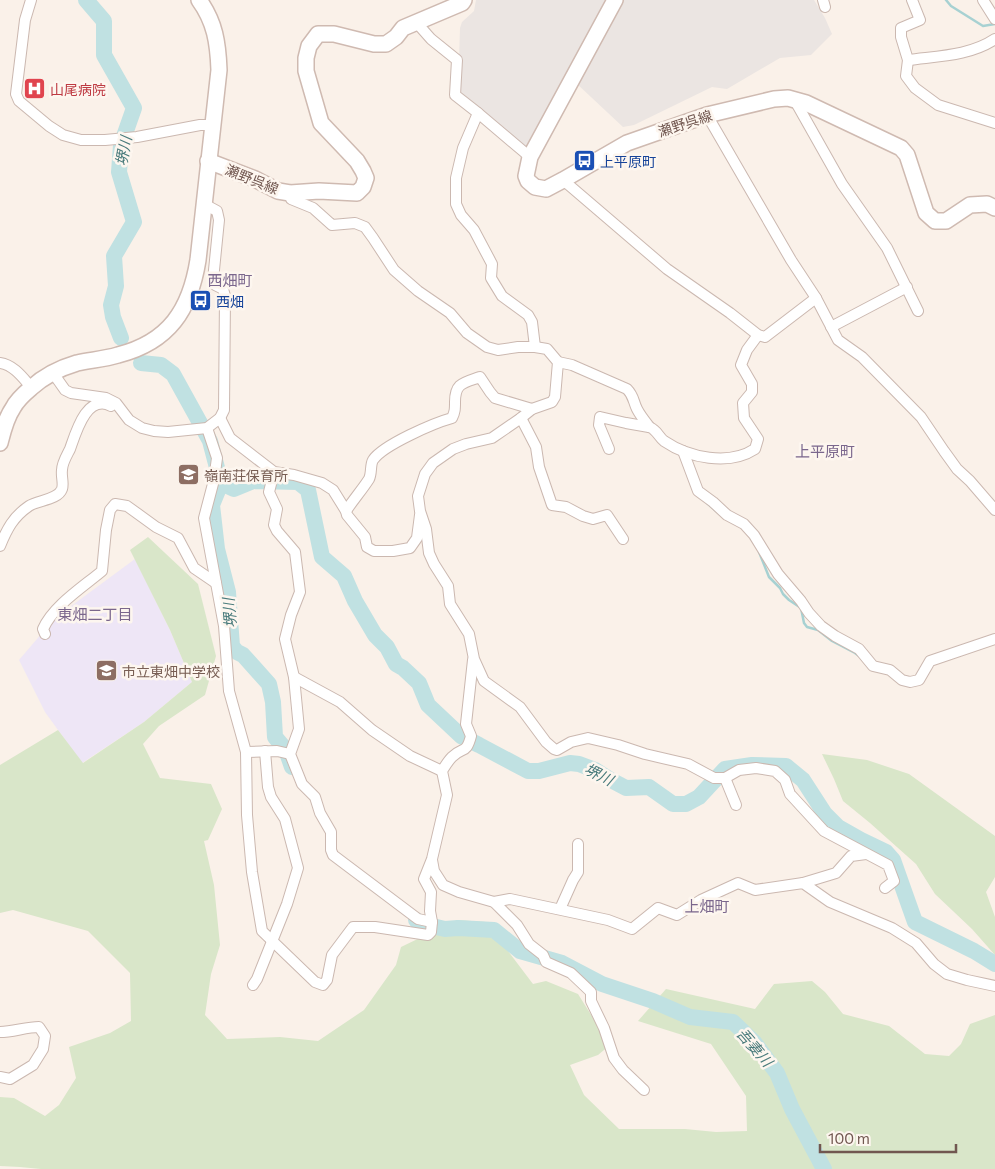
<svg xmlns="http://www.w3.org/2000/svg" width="995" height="1169" font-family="Commissioner,'Noto Sans JP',sans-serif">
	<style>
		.industrial { fill: #ebe5e2 }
		.education { fill: #eee6f6 }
		.green { fill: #d9e6c9 }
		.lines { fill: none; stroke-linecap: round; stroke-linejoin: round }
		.stream { stroke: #a7d1d2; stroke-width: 2.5 }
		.river { stroke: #c0e1e2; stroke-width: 16 }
		.street-casing { stroke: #cbb8b0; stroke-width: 12 }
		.secondary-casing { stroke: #cfbab1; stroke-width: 18 }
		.street { stroke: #fff; stroke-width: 10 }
		.secondary { stroke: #fff; stroke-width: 15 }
		.labels { text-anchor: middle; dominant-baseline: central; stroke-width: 5; stroke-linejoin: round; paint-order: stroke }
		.health-label { font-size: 14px; fill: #be3a42; stroke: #fdf6ef; text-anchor: start }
		.street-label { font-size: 14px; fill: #715750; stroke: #fdf6ef }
		.transit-label { font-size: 14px; fill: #164399; stroke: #fdf6ef; text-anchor: start }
		.education-label { font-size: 14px; fill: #785e54; stroke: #fdf6ef; text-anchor: start }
		.water-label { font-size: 15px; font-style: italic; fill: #487a7b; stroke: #fdf6ef }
		.neighbourhood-label { font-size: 15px; fill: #7b678d; stroke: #fdf6ef }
	</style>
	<rect width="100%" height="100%" fill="#faf1e9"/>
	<g class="industrial">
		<polygon points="476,0 611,0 528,154 458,93 460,28 462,22 474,11"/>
		<polygon points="621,0 814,0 825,18 832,34 811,55 780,58 727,89 712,87 634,125 623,127 576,83"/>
	</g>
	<polygon class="education" points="135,559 170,630 192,682 144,722 82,763 45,712 19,660 55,618"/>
	<g class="green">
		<polygon points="148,537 198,584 216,656 205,695 159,726 143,744 160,778 211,784 222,809 208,840 204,841 214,885 220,945 211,974 205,1015 227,1039 280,1037 318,1041 364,1010 396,965 401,947 457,920 486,922 533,984 546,981 578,994 610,1045 598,1055 570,1065 584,1095 619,1129 685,1129 716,1132 747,1131 746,1096 711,1044 638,1021 666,989 755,1009 774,984 812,981 825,992 843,1014 889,1026 925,1054 949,1056 961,1044 970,1024 995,1015 995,1169 41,1169 20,1167 0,1166 0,1097 14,1098 45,1116 59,1105 76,1078 69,1047 110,1033 131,1021 130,973 88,931 13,910 0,913 0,765 58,730 83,763 144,722 192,682 170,630 130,550"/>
		<polygon points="822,754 867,760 909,774 995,836 995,877 986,892 995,917 995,955 972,929 935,894 916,864 870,823 843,801 834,779"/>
	</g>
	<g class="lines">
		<g class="stream">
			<polyline points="946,0 951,6 983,26 995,24"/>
			<polyline points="707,503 724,518"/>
			<polyline points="759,552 769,577 780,588 783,594 789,600 801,608 804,623 807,627 818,630 832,641 855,653 859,656"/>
		</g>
		<g class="river">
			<polyline points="86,0 104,21 104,55 134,108 121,145 119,172 134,222 114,256 116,286 111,305 113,317 121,338"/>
			<polyline points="141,363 161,365 173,374 210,441 221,483 234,489 253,481 298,482 308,490 322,557 344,576 355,601 375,635 387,647 396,664 403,668 419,683 428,705 461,736 479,745 528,771 539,771 570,763 579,764 595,770 609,779 626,788 649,787 673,804 686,804 699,797 725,769 752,765 786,766 803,780 825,814 838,827 861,840 886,852 893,860 915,922 974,951 995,964"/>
			<polyline points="221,483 212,505 217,549 228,592 232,646 237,652 243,655 269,684 273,702 275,737 286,750 292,767"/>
			<polyline points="416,920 419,923 445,929 458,928 494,930 520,951 562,963 602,984 653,1001 690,1017 733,1022 754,1042 777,1073 792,1109 824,1169"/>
		</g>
		<defs>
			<g id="street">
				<polyline points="31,0 25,20 16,94 19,101 49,126 63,135 81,140 105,140 137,137 200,125 213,125"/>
				<polyline points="823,0 825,7"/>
				<polyline points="912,0 920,20 901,28 901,37 908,60 906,76 915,88 938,105 995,123"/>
				<polyline points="983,0 995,19"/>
				<polyline points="416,22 431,39 457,60 455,95 478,113"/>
				<path d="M908,60C937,56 970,56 995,39"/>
				<polyline points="794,99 842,184 887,248 918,311"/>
				<polyline points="707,115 791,260 816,298 838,340 862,357 921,417 944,451 957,469 970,481 995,510"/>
				<polyline points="530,157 478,113 463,148 456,178 456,204 461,215 474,230 492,264 491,278 502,296 528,315 532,322 535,347"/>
				<polyline points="563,180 667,269 730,313 758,335 765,337 816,298"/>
				<polyline points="290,193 291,199 313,208 332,225 355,223 365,227 373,238 394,270 418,291 450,313 467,333 487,347 498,350 518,347 535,347 547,349 558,362 555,397 552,402 532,409 521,418 492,438 466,444 453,449 433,463 425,474 418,496 420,511 426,529 429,553 434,564 448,586 450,604 469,634 474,659 484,681 520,707 546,742 554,749 557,750 571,742 588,738 618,745 645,754 688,764 714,778 725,778 739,770 756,768 775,771 785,780 790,794 824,831 888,865 894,881 885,888"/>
				<polyline points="831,327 907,287"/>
				<path d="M558,362L572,365L627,389C634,396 633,401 637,409C640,415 644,420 648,425C652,430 648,425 654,430C658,433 660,438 664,441C689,458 729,466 755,449L758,439L744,418L743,403L752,392V384L741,365L747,350L758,335"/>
				<path d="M0,363C14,365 23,378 31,387"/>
				<polyline points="53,373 65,390 71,393 106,398 116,403 129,420 142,428 154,431 168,432 207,428 220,418 224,410 225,296 223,289 215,285 213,280 219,220 217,211 204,204"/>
				<polyline points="220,418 230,438 274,472 294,475 322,483 333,490 346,511 347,515 365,537 367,547 374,551 393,551 410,548 417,538 420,515"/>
				<polyline points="521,418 536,447 539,467 552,505 566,507 583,516 593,519 607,515 623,539"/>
				<path d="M207,428L217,458L214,480L204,518L224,626L229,691L246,752L247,815L252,872L262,931L315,982L323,985L327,980L332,955L353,927H375L428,935L431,932L432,922L430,911L431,892L424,879L432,859L447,795L442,771C445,766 448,761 452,757C463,746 466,755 471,736L466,724L473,660"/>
				<polyline points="609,449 599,425 600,417 626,423 649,427"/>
				<polyline points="683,451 698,491 713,502 727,515 744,524 754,535 778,574 801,601 809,613 821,626 835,636 859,649 873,666 890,670 902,680 910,682 919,680 930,661 995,639"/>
				<polyline points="274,472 269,492 277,509 274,525 277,531 295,552 300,592 291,615 285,639 294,677 299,729 290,754 302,784 315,797 320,813 331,832 331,850 333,855 414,916 418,919 432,922"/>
				<path d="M346,511C353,500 362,490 369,479C372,473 370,465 373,460C383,445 434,423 452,418C455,412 455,409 455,402C455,383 463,383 480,377L490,392L495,398L532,409"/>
				<path d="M0,546C7,529 13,517 29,506C38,500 58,500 62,489C64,483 61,477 62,470C62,463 67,455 70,449C76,432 87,393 111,406"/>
				<path d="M45,634L43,629C53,606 83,587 102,571L106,530L110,510L115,504L127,506L156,527L178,538L194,568L216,583"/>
				<polyline points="294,677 340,702 372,730 410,756 442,771"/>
				<polyline points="246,752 277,751 290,754"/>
				<polyline points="725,778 736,805"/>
				<polyline points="432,860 434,871 443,885 459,892 494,902 517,925 529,944 543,955 546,962 571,973 591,992 591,1001 604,1028 614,1058 623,1070 644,1090"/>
				<polyline points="803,883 836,873 851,856 866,854"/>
				<polyline points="494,902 510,899 608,920 632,929 658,908 677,915 701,900 738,883 755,890 803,883 830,902 892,928 916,943 934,964 947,974 967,980 995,986"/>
				<polyline points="560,909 573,880 578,872 578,844"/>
				<polyline points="253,985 257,979 287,904 298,868 285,819 271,797 268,787 265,751"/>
				<path d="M0,1032C13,1032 26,1027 39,1027L45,1036L43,1049L33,1065L10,1079L0,1077"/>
			</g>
			<g id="secondary">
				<polyline points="615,0 530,157 526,176 528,181 535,187 546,189 563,180 627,143 707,115 774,99 788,98 806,103 901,148 907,155 926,213 935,221 946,221 970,205 987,204 995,208"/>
				<polyline points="208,161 255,179 278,191 290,193 319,191 357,193 363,187 366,178 363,171 357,161 321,123 306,71 306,58 309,46 318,34 334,34 374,44 386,44 396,37 403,28 462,3 464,0"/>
				<path d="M0,443C3,431 6,418 13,408C17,400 25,393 31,388C44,376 60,368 77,363C91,360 105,359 118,355C169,342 190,310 198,260L219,70C218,43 215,22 199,0"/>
			</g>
		</defs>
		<use href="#street" class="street-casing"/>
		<use href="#secondary" class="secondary-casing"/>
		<use href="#street" class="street"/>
		<use href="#secondary" class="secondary"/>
	</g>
	<defs>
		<symbol id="hospital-square" viewBox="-11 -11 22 22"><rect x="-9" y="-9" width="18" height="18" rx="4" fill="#e0444e" stroke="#fdf6ef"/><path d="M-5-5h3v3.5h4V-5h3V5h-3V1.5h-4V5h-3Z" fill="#fff"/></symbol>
		<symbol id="bus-square" viewBox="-11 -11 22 22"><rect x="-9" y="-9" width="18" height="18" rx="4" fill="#1a4fb4" stroke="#fdf6ef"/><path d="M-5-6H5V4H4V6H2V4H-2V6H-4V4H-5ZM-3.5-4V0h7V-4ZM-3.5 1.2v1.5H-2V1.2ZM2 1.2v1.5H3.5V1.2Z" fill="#fff"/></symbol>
		<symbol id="school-square" viewBox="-11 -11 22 22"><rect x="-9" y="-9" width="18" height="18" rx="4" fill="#8d6e63" stroke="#fdf6ef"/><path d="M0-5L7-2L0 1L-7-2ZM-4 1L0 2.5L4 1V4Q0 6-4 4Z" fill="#fff"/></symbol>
	</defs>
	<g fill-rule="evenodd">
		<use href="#hospital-square" x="22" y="76" width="25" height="25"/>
		<use href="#bus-square" x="572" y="148" width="25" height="25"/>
		<use href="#bus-square" x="188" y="288" width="25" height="25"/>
		<use href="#school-square" x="176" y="462" width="25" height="25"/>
		<use href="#school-square" x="94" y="658" width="25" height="25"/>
	</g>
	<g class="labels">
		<g class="health-label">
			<text x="50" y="89">山尾病院</text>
		</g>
		<g class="street-label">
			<text transform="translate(685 123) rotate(-18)">瀬野呉線</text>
			<text transform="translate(252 179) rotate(22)">瀬野呉線</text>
		</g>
		<g class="transit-label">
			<text x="600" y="161">上平原町</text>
			<text x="216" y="301">西畑</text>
		</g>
		<g class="education-label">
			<text x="204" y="475">嶺南荘保育所</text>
			<text x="122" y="671">市立東畑中学校</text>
		</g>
		<g class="water-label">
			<text transform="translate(123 151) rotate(-80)">堺川</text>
			<text transform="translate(229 613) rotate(-95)">堺川</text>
			<text transform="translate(599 774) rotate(26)">堺川</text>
			<text transform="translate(755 1047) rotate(49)">吾妻川</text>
		</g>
		<g class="neighbourhood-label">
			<text x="230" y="280">西畑町</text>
			<text x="825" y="451">上平原町</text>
			<text x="95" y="614">東畑二丁目</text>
			<text x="707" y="906">上畑町</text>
		</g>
	</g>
	<path d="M820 1144v8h136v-8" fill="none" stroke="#715750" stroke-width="2.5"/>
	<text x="828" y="1144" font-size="15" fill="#715750" stroke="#fdf6ef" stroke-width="4" paint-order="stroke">100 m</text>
</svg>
